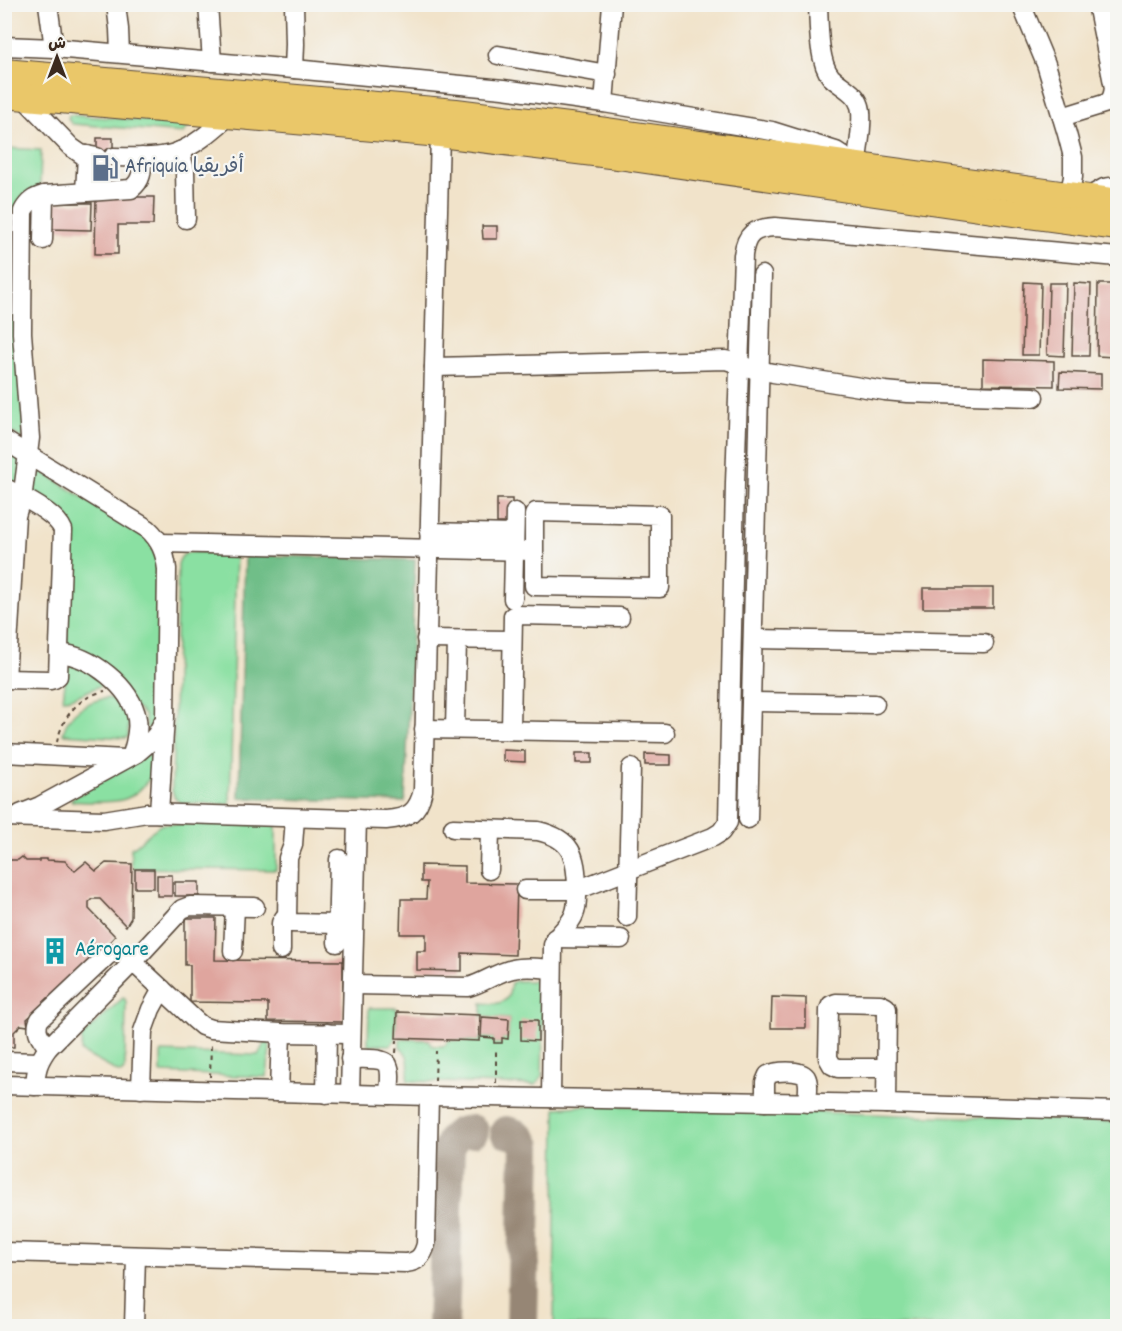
<svg xmlns="http://www.w3.org/2000/svg" width="1122" height="1331" font-family="Dekko,'Playpen Sans Arabic',sans-serif">
	<style>
		.green { fill: #8ae0a2; stroke: #628560; stroke-width: 1.5 }
		.forest { fill: #6fbe88; stroke: #557453; stroke-width: 1.5 }
		.lines { fill: none; stroke-linecap: round; stroke-linejoin: round }
		.taxiway { stroke: #968674; stroke-width: 32 }
		.building { fill: #dfa59e }
		.minor-casing { stroke: #564638; stroke-width: 21 }
		.highway-casing { stroke: #564638; stroke-width: 28 }
		.path { stroke: #564638; stroke-width: 2; stroke-dasharray: 4.5 4.5; stroke-linecap: butt }
		.minor { stroke: #fff; stroke-width: 18 }
		.highway { stroke: #eac769; stroke-width: 26 }
		.labels { text-anchor: middle; dominant-baseline: central; stroke-width: 4.5; stroke-linejoin: round; paint-order: stroke }
		.service-label { font-size: 21px; fill: #4e5e75; stroke: #f6f6f2; text-anchor: start }
		.culture-label { font-size: 21px; fill: #0d838f; stroke: #f6f6f2; text-anchor: start }
	</style>
	<rect width="100%" height="100%" fill="#f6f6f2"/>
	<filter id="ink" filterUnits="userSpaceOnUse"><feTurbulence type="fractalNoise" baseFrequency=".0167" numOctaves="2"/><feDisplacementMap in="SourceGraphic" scale="12" xChannelSelector="R" yChannelSelector="G"/><feConvolveMatrix kernelMatrix="1 2 1 2 8 2 1 2 1" color-interpolation-filters="sRGB"/></filter>
	<filter id="wash" filterUnits="userSpaceOnUse"><feTurbulence type="fractalNoise" baseFrequency=".008" numOctaves="4" result="noise"/><feDisplacementMap in="SourceGraphic" scale="24" xChannelSelector="R" yChannelSelector="G"/><feGaussianBlur stdDeviation="1.35" result="paint"/><feColorMatrix in="noise" values="0 0 0 0 0 0 0 0 0 0 0 0 0 0 0 0 0 1.4 0 .05"/><feComposite in="paint" operator="in"/></filter>
	<g filter="url(#wash)">
		<rect width="100%" height="100%" fill="#f1e3ca"/>
		<g class="green">
			<polygon points="69,115 183,123 187,124 188,127 183,133 72,124 68,119"/>
			<path d="M4,148L41,150L40,186C25,193 21,196 16,212L8,213L13,299L25,432L22,439L5,428Z"/>
			<polygon points="4,447 148,539 159,562 157,716 150,729 147,729 144,715 67,647 68,523 5,479"/>
			<path d="M189,552L236,553L230,804L182,803C175,800 174,797 172,790L178,564C180,557 182,555 189,552Z"/>
			<path d="M70,665C80,665 100,677 106,685C90,687 76,700 63,699L67,667Z"/>
			<path d="M109,698L121,702L129,710L128,737L125,738L63,734C67,712 89,700 109,698Z"/>
			<path d="M149,754L154,757V769L151,780L149,779C133,801 121,802 95,802C87,802 79,802 72,801L71,799Z"/>
			<polygon points="162,824 276,824 276,870 131,868 131,848 135,846 157,827"/>
			<path d="M516,981H540L544,984L542,1076L536,1085L408,1081C408,1069 412,1055 400,1048V1039L428,1040L429,1042L433,1046H444L448,1042V1040L479,1041L481,1037L494,1038V1043H501L502,1038H508L509,1019L482,1017V1003C489,1004 502,1005 507,998C510,995 510,987 511,983Z"/>
			<polygon points="123,998 125,999 126,1002 125,1066 124,1070 121,1073 118,1072 81,1052 82,1036"/>
			<polygon points="369,1008 397,1008 396,1038 391,1045 368,1045"/>
			<polygon points="265,1042 269,1043 270,1047 267,1077 161,1073 161,1052 258,1055"/>
			<polygon points="595,1105 1117,1122 1117,1326 554,1326 556,1108"/>
		</g>
		<polygon class="forest" points="245,555 415,560 405,802 239,798"/>
		<g class="lines">
			<g class="taxiway">
				<path d="M506,1132C516,1134 521,1136 526,1146L522,1326"/>
				<path d="M443,1326L449,1148C454,1134 458,1132 473,1131"/>
			</g>
		</g>
		<g id="blocks">
			<g class="building">
				<rect x="97" y="138" width="16" height="40"/>
				<polygon points="96,197 154,197 153,225 118,225 118,254 95,254"/>
				<polygon points="50,203 92,203 91,230 49,229"/>
				<polygon points="482,226 497,226 497,239 483,239"/>
				<polygon points="1024,282 1041,283 1039,355 1022,355"/>
				<polygon points="1049,283 1066,283 1064,356 1047,355"/>
				<polygon points="1074,283 1091,284 1089,356 1072,356"/>
				<polygon points="1098,284 1116,284 1114,357 1097,356"/>
				<polygon points="983,359 1054,361 1054,386 983,385"/>
				<polygon points="1060,372 1101,374 1101,389 1059,388"/>
				<rect x="497" y="499" width="15" height="24"/>
				<rect x="923" y="588" width="70" height="20"/>
				<polygon points="503,750 525,751 525,762 503,761"/>
				<rect x="576" y="753" width="16" height="10"/>
				<polygon points="645,754 671,755 671,765 645,765"/>
				<polygon points="22,857 26,861 39,861 39,859 47,859 47,860 65,861 75,871 86,862 96,871 106,863 132,864 131,918 126,926 100,899 92,899 89,902 89,909 115,936 105,947 107,949 27,1019 28,1026 21,1025 14,1032 14,1047 4,1047 4,860 18,860"/>
				<polygon points="421,865 465,866 465,883 517,884 515,955 462,953 462,971 417,970 417,951 426,951 426,934 400,934 401,899 426,899 427,882 421,882"/>
				<rect x="135" y="869" width="19" height="19"/>
				<rect x="157" y="875" width="15" height="21"/>
				<rect x="175" y="882" width="24" height="14"/>
				<polygon points="185,918 216,918 215,960 343,961 343,1022 268,1021 268,1003 190,1002 190,965 185,965"/>
				<polygon points="772,997 806,998 806,1028 771,1028"/>
				<polygon points="397,1012 480,1015 479,1041 396,1038"/>
				<polygon points="482,1017 509,1019 508,1039 502,1038 502,1043 494,1043 494,1038 481,1037"/>
				<polygon points="521,1020 538,1020 538,1041 521,1040"/>
			</g>
		</g>
	</g>
	<g filter="url(#ink)">
		<use href="#blocks" fill-opacity="0" stroke="#564638" stroke-width="1.5"/>
		<g class="lines">
			<defs>
				<g id="minor">
					<polyline points="48,4 54,48"/>
					<polyline points="116,4 119,29 120,53"/>
					<polyline points="208,4 212,62"/>
					<path d="M818,4C819,24 818,62 831,77C840,86 856,92 860,106C864,119 858,151 856,166"/>
					<polyline points="1021,4 1046,64 1067,134 1073,157 1073,177 1069,196"/>
					<polyline points="4,46 54,48 294,69 503,89 604,103 612,4"/>
					<polyline points="498,55 607,74"/>
					<polyline points="294,69 295,44 294,4"/>
					<polyline points="23,97 71,147 81,154 97,157"/>
					<polyline points="604,103 772,131 836,151 842,155 844,164"/>
					<path d="M1062,117L1107,103C1112,99 1113,95 1114,88L1097,4"/>
					<polyline points="180,151 185,170 186,219"/>
					<path d="M113,157C133,157 156,159 175,153C194,147 215,128 230,115"/>
					<polyline points="85,192 87,155"/>
					<polyline points="1086,198 1104,188 1118,186"/>
					<polyline points="43,240 44,195"/>
					<polyline points="434,367 726,360 753,369 773,373 885,391 907,393 1034,397"/>
					<path d="M4,440L148,529C160,540 165,552 167,569L165,717L159,813"/>
					<path d="M4,487C21,497 56,512 63,530L58,676L54,679L50,680L4,679"/>
					<polygon points="536,512 660,515 660,588 534,586 534,515"/>
					<polyline points="429,532 514,534"/>
					<polyline points="160,543 533,551"/>
					<polyline points="513,599 515,512"/>
					<polyline points="426,639 512,640"/>
					<polyline points="753,639 984,643"/>
					<path d="M59,653C91,656 131,686 137,719C139,731 135,744 132,755"/>
					<path d="M6,679L16,516L23,492L30,438L22,333L23,211C28,202 33,198 44,195L131,189C143,180 142,170 142,157"/>
					<polyline points="751,702 875,704"/>
					<polyline points="424,729 665,733"/>
					<polyline points="455,729 457,640"/>
					<polyline points="511,730 513,616 516,615 620,617"/>
					<polyline points="4,753 125,759"/>
					<polyline points="20,814 40,806 137,753 151,741 157,734 163,722"/>
					<path d="M4,817L104,820L147,813L386,820C408,818 418,813 423,790L440,134"/>
					<polyline points="295,818 293,845 288,858 287,920 290,923 338,924"/>
					<polyline points="748,819 762,275"/>
					<path d="M453,828L538,831C572,839 576,855 577,887C577,896 578,906 574,915C569,927 558,932 553,945L551,1098"/>
					<polyline points="489,870 490,830"/>
					<path d="M525,890H577L713,837L721,832L728,822L735,483L743,255C746,234 754,228 775,227L1118,257"/>
					<polyline points="627,917 631,768"/>
					<polyline points="555,938 621,939"/>
					<polyline points="337,943 339,859"/>
					<polyline points="281,950 281,923 284,918 287,918"/>
					<polyline points="233,951 235,907"/>
					<path d="M353,985L468,987C484,983 497,972 513,969C526,966 539,968 552,969"/>
					<path d="M48,1048C42,1039 33,1031 40,1019L108,955C119,950 125,954 133,962L195,1020L202,1026L211,1029L281,1033L351,1034"/>
					<path d="M350,1059C359,1059 385,1057 388,1065C392,1073 389,1087 389,1095"/>
					<polyline points="4,1061 38,1062"/>
					<polyline points="4,1085 429,1096 886,1104 1118,1111"/>
					<path d="M35,1086C36,1069 38,1062 48,1048L133,962L182,909L190,906L255,907"/>
					<polyline points="141,1089 143,1031 151,1009 162,989"/>
					<polyline points="279,1092 281,1033"/>
					<polyline points="326,1094 327,1033"/>
					<polyline points="350,1094 357,819"/>
					<path d="M765,1102V1082L768,1075C775,1071 800,1069 806,1077C810,1084 807,1096 807,1103"/>
					<polyline points="886,1104 887,1009 886,1007 880,1004 836,1003 831,1005 829,1010 828,1058 832,1065 838,1068 886,1068"/>
					<path d="M4,1252L406,1263C418,1262 423,1256 426,1244L429,1096"/>
					<polyline points="134,1326 136,1256"/>
				</g>
				<g id="highway">
					<polyline points="4,72 456,112 577,127 1118,202"/>
					<polyline points="4,95 440,134 626,157 1006,212 1118,227"/>
				</g>
			</defs>
			<use href="#minor" class="minor-casing"/>
			<use href="#highway" class="highway-casing"/>
			<g class="path">
				<path d="M57,742C63,716 78,697 105,691"/>
				<polyline points="396,1053 397,1040"/>
				<polyline points="210,1077 211,1044"/>
				<polyline points="435,1081 436,1051"/>
				<polyline points="496,1083 496,1047"/>
			</g>
			<use href="#minor" class="minor"/>
			<use href="#highway" class="highway"/>
		</g>
	</g>
	<defs>
		<symbol id="fuel-bare" viewBox="-9 -9 18 18"><path d="M-5.5-6h7V0h2V4h1.3V-2.5L3-4.5l.8-.8L6-3V5H2.5V1h-1V6h-7ZM-4.2-4.7v3.2H.2V-4.7Z" fill="#5c6f8a" stroke="#f6f6f2" stroke-width="2.5" paint-order="stroke"/></symbol>
		<symbol id="building-bare" viewBox="-9 -9 18 18"><path d="M-4-6H4V6H1V3H-1V6H-4ZM-2.5-4.3h1.7v1.8h-1.7ZM.8-4.3h1.7v1.8H.8ZM-2.5-1h1.7V.8h-1.7ZM.8-1h1.7V.8H.8Z" fill="#0f9aa8" stroke="#f6f6f2" stroke-width="2.5" paint-order="stroke"/></symbol>
	</defs>
	<g fill-rule="evenodd">
		<use href="#fuel-bare" x="86" y="149" width="38" height="38"/>
		<use href="#building-bare" x="36" y="932" width="38" height="38"/>
	</g>
	<g class="labels">
		<g class="service-label">
			<text x="125" y="168">Afriquia أفريقيا</text>
		</g>
		<g class="culture-label">
			<text x="75" y="951">Aérogare</text>
		</g>
	</g>
	<rect width="1122" height="1331" fill="none" stroke="#f6f6f2" stroke-width="24"/>
	<g transform="translate(57 57)" stroke="#f6f6f2" stroke-width="4.5" paint-order="stroke">
	<path d="M0-4.5L10 22L0 15L-10 22Z" fill="#3b2a1e"/>
	<text y="-9" font-size="16" font-weight="bold" text-anchor="middle" fill="#3b2a1e">ش</text>
	</g>
</svg>
